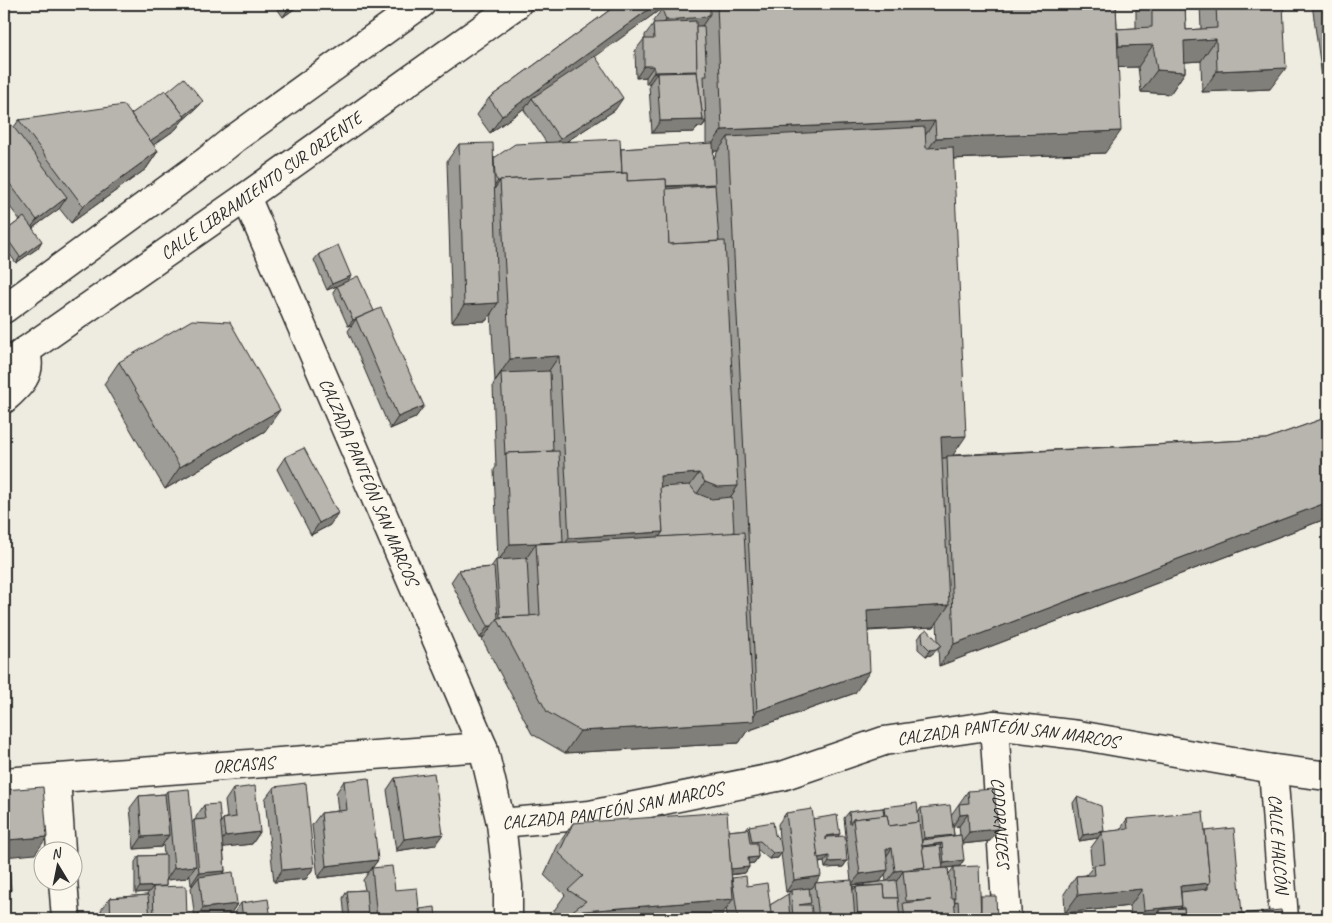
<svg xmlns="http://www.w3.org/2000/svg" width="1332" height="923" font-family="Caveat,sans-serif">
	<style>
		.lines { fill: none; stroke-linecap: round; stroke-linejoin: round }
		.minor-casing { stroke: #2b2b2b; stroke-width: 31 }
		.major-casing { stroke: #2b2b2b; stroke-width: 31 }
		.minor { stroke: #fbf7ec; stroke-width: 28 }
		.major { stroke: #fbf7ec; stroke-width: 28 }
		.wall { fill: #9e9c96; stroke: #2b2b2b; fill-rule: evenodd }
		.shaded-wall { fill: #817f7a; stroke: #2b2b2b }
		.building { fill: #b8b5ae; stroke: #2b2b2b }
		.labels { text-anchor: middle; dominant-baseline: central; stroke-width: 4; stroke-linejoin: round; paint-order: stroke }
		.street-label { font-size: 18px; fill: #2b2b2b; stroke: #fbf7ec }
	</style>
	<rect width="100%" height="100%" fill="#eeebe0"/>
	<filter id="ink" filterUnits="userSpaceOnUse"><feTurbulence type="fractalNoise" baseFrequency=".02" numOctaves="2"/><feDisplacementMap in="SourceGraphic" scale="10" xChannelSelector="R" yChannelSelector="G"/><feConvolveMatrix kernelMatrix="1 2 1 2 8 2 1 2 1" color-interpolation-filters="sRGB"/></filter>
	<g filter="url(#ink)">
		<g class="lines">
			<defs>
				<g id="minor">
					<path id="s1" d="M246,197L483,747L501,823L590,815L782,776L884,741L994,725L1078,735L1273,769L1328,776"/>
					<path d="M4,399C19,386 34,373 25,351"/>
					<path id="s2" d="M994,725L1007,919"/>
					<path id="s3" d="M1273,769L1284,919"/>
					<polyline points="56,778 61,850"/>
					<path id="s4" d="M4,782L483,747"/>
					<polyline points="501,823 508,886 508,919"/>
					<polyline points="63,880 66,919"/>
				</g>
				<g id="major">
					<polyline points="4,309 208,160 234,139 421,4"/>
					<path id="s5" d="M4,366L246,197L517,4"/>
				</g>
			</defs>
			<use href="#minor" class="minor-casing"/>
			<use href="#major" class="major-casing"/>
			<use href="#minor" class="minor"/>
			<use href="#major" class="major"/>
		</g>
		<g class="wall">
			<polygon points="274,4 301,4 283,17"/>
			<path d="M618,4H668L595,56L615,110L567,141L621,149L706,144V122L702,127H698L694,132L652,133L649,85L650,83L646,84V77L636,78L635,51L644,39H645V35L654,23L653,21L662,9L669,4H1116L1117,29L1136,28V4H1185L1186,30L1201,29L1200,4H1283L1270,89L1202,92L1201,61L1185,62V72L1170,94L1141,92L1138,67H1118L1105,153L953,159V455L1266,439L1328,417V518L939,666L938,648L931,655L926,656L918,649V639L922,633L938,642L937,622L934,627L868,631L855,693L747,731L739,743L565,753L532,734L482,639L483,638H480L451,582L459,570L491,567L496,560H498L494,470L496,467L493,385L495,381L491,313L486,321L452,322L447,161L459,144L493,159L494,158L546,142L524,110L526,107L490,133L477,115L489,98ZM713,151H718L714,158Z"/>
			<polygon points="1312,4 1328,4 1328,106 1326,106"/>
			<polygon points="167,92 203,101 198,107 182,121 176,129 153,145 158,151 146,169 71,223 59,208 33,228 38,248 16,263 4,246 4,232 20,220 4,199 4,126 14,127 19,120 131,114"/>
			<polygon points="319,254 347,282 374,311 424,406 415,418 390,429 348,331 352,325 348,326 333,292 337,286 344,283 327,290 314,260"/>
			<polygon points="119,362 265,431 165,489 104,384"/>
			<polygon points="285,457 330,525 311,535 277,469"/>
			<polygon points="395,778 435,845 396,851 387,790"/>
			<polygon points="344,781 378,860 372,868 395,890 419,910 420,909 436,919 368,919 367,917 366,919 345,919 343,898 347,891 365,890 363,880 369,872 318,878 312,825 321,813 338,811 336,793"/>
			<polygon points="274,787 314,867 306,879 274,882 265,799"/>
			<polygon points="233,789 260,832 252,844 223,847 225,871 224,873 237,904 229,916 201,919 195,919 191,888 193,885 191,885 190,875 187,878 166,880 166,887 187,919 102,919 101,910 110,898 147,895 149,892 135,893 135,862 139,856 164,855 163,845 161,847 134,849 130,808 139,796 165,794 167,791 192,823 194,820 196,820 196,817 204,805 221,822 223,819 227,818 225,801"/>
			<path d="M968,791L990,841L962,844L960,866L948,868L949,874L954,867L981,896L997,919H728L726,908L719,919H566L553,912L565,895L544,875L558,845L573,823L728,831L747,829L749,826L775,835L779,839L778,824L786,813L813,819L838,836L847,861L843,867L825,868L824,862L819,863L816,883L851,881L844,818L849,812L883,808L884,807L918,813L921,808L951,815ZM959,826L960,835L953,836L954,835L953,827ZM757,849L769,859L778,858L781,853L786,892L790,891L788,895L770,905L747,886L732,878L731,879V875L745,873L749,867L748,864L754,863L758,857ZM885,874L886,882L864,884L863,886L853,887V885L880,882Z"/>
			<polygon points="1077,797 1104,832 1120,830 1127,819 1205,831 1242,914 1282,919 1110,919 1131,917 1130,906 1065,913 1064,894 1076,876 1086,875 1092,868 1090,849 1098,838 1079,841 1073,803"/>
			<polygon points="241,903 271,919 233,919 233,914"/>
		</g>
		<g class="shaded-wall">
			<polygon points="297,4 301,4 283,17 287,11"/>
			<polygon points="656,4 668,4 534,101 532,98 526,107 490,133 502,116"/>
			<polygon points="710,14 702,26 658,32 666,20"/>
			<polygon points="1216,39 1201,61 1169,63 1184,41"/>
			<polygon points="1153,45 1138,67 1104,68 1119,46"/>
			<polygon points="644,66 654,66 646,77 636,78"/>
			<polygon points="1286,68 1270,89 1202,92 1217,71"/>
			<polygon points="1157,70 1185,72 1170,94 1141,92"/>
			<polygon points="697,71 689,82 657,73 650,83 646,84 654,72"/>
			<polygon points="623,98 615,110 552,151 560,139"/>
			<polygon points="203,101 198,107 182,121 176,129 138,156 146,144"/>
			<polygon points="703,120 706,121 702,127 698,127 694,132 652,133 660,121"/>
			<polygon points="935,121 920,143 728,137 718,151 707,151 722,130"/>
			<polygon points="1121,131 1105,153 921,160 936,138"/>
			<polygon points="158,151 146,169 71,223 83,206"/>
			<polygon points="498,181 500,181 488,198 486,198"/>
			<polygon points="715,184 707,195 621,189"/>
			<polygon points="67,197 59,209 28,231 37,220"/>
			<polygon points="42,241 38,248 16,263 20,257"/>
			<polygon points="351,276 347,282 327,290 332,284"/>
			<polygon points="498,303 486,321 452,322 464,305"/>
			<polygon points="356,319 352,325 348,326 353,320"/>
			<polygon points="559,356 544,378 501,373 495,381 510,359"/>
			<polygon points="424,406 415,418 390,429 398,417"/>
			<polygon points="280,410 265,431 165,489 180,467"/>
			<polygon points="966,436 951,458 947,456 946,458 926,459 941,437"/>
			<polygon points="699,473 683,495 656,497 660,476"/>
			<polygon points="705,482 738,486 723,508 690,504"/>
			<polygon points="1328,502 1328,518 939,666 954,644"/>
			<polygon points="338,513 330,525 311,535 319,523"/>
			<polygon points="663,532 647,554 554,559 569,538"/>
			<polygon points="563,542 551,559 536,544 525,560 498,561 510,544"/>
			<polygon points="949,605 934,627 852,631 867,610"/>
			<polygon points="488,626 492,626 483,638 480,638"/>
			<polygon points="941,645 936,651 931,655 926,656 930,650"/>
			<polygon points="870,671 855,693 747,731 739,743 565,753 580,731 750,721 757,711"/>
			<polygon points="968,814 959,826 952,827 960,815"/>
			<polygon points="998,829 990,841 961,844 969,832"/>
			<polygon points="260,832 252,844 217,848 225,836"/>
			<polygon points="1102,832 1098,838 1079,841 1083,835"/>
			<polygon points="443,834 435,845 396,851 404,839"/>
			<polygon points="840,834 835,840 824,842 826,836"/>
			<polygon points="169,835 161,847 134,849 142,837"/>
			<polygon points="954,835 949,841 920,844 924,838"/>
			<polygon points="47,837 35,854 4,857 7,840"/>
			<polygon points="942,843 938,849 921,851 919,846"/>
			<polygon points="892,848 884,860 886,849"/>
			<polygon points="782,852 778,858 769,859 773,853"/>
			<polygon points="829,856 824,862 811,864 815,858"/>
			<polygon points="758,857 754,863 744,864 748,858"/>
			<polygon points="378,860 369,872 318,878 326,866"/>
			<polygon points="964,860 960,866 940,869 944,863"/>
			<polygon points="847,861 843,867 825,868 829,862"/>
			<polygon points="196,866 187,878 166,880 174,868"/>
			<polygon points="314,867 306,879 274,882 282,870"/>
			<polygon points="749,867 745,873 725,875 729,869"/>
			<polygon points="925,867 917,879 903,871 896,882 886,883 895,871"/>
			<polygon points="888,870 880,882 851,885 860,874"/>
			<polygon points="225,871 217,883 199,877 193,885 191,885 199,873"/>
			<polygon points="821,876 812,888 786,892 794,880"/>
			<polygon points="1210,883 1198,900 1180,902 1180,886"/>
			<polygon points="166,886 162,892 153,887 149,892 135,893 140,887"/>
			<polygon points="1142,889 1130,906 1065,913 1078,895"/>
			<polygon points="11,890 4,900 4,891"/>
			<polygon points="733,899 719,919 566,919 571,912"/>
			<polygon points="237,904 229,916 201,919 195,919 203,908"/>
			<polygon points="1182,906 1173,919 1159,910 1152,919 1137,919 1144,910"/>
			<polygon points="368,916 366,919 350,919 350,918"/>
		</g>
		<g class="building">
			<polygon points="282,4 297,4 287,11"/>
			<polygon points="618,4 656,4 502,116 489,98"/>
			<polygon points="669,4 710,4 710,14 705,17 666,20 662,9"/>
			<polygon points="717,4 1116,4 1117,29 1152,27 1152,4 1185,4 1186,30 1217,28 1216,4 1283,4 1286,68 1217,71 1216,39 1184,41 1185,72 1157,70 1153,45 1119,46 1118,32 1117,32 1121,131 936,138 935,121 722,130"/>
			<polygon points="696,21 697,71 654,72 654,66 644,66 644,39 654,39 653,23"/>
			<polygon points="696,26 704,26 707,76 704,76 706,121 702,121 703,120 697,72 697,71"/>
			<polygon points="595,56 623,98 560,139 532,98"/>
			<polygon points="697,72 703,120 660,121 657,73"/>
			<polygon points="184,78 203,101 184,116 167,92"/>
			<polygon points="165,90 185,117 150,141 131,114"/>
			<polygon points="124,105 158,151 83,206 19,120"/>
			<polygon points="12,125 67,197 37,220 4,176 4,126"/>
			<polygon points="925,127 926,148 953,147 966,436 941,437 949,605 867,610 870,671 757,711 728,137"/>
			<polygon points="620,139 622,173 500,180 500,181 498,181 495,177 494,158 515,144"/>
			<polygon points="493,143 498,303 464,305 459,144"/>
			<polygon points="713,143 715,184 666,186 666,179 627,181 627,173 622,173 621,149"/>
			<polygon points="627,173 627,181 666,179 669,244 725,241 738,486 718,487 705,482 699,473 660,476 663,532 569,538 559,356 510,359 500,180"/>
			<polygon points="715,185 719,241 669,244 666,189"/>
			<polygon points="24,217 42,241 20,257 4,234 4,232"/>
			<polygon points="338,245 351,276 332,284 319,254"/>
			<polygon points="358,276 374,311 353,320 337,286"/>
			<polygon points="381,308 424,406 398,417 356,319"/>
			<polygon points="192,320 230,322 280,410 180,467 119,362"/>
			<polygon points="550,371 553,451 506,453 505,455 501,373"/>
			<polygon points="1328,417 1328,502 954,644 947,456 1266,439"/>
			<polygon points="304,448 338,513 319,523 285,457"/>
			<polygon points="559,451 563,542 510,544 506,453"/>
			<polygon points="690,485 696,493 711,499 732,497 734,533 659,537 663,532 660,487"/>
			<polygon points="744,532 754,721 580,731 547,712 497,618 540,615 536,544"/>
			<polygon points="527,558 530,616 500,617 496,560"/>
			<polygon points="494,567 498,618 492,626 488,626 459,570"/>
			<polygon points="927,629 941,645 936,649 930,650 923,643 922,633"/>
			<polygon points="434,773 443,834 404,839 395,778"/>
			<polygon points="369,778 378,860 326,866 321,813 347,810 344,781"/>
			<polygon points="306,783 314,867 282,870 274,787"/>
			<polygon points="255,786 260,832 225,836 223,819 236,817 233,789"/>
			<polygon points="43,787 47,837 7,840 11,890 4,891 4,790"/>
			<polygon points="189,789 196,866 174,868 167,791"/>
			<polygon points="994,789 998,829 969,832 968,814 960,815 959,804 969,803 968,791"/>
			<polygon points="165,794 169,835 142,837 139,796"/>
			<polygon points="1077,797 1101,806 1104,831 1083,835"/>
			<polygon points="917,803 919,822 889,826 887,815 885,816 884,807"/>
			<polygon points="219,804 225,871 199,873 194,820 206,819 204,805"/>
			<polygon points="950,805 954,835 924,838 921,808"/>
			<polygon points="883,808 884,816 853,819 850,824 849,812"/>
			<polygon points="812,809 821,876 794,880 786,813"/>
			<polygon points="727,812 733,899 571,912 586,901 568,890 583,876 559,853 573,823"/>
			<polygon points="1203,812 1210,883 1180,886 1182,906 1144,910 1142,889 1078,895 1076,876 1095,875 1094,865 1105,864 1102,832 1128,829 1127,819"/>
			<polygon points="837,815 840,834 826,836 826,840 827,837 845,836 847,861 829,862 829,856 818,858 813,819"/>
			<polygon points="887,815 889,826 919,822 925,867 895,871 892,848 886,849 888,870 860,874 853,819"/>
			<polygon points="773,822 775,835 780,840 782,852 773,853 760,841 752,842 749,826"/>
			<polygon points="1234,828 1242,914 1185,919 1184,908 1181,908 1182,906 1181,892 1208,889 1208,885 1210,883 1205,831"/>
			<polygon points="748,829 750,843 757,843 758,857 748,858 749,867 731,869 728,831"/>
			<polygon points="961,835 964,860 944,863 942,843 922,846 922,840"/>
			<polygon points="940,845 943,868 923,870 925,867 922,847"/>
			<polygon points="166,855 166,886 140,887 139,856"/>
			<polygon points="392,866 395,890 417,888 420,919 377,919 372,868"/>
			<polygon points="979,866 981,919 959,919 958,901 955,902 954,867"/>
			<polygon points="948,868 951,898 954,898 956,919 905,919 903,903 931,900 906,901 903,871"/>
			<polygon points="233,872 237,904 203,908 199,877"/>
			<polygon points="746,876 747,886 767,883 772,919 738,919 732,878"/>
			<polygon points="852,880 855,919 819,919 815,883"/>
			<polygon points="896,880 898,898 885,898 884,885 864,886 864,884"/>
			<polygon points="862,885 863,886 856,887 853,890 853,887"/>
			<polygon points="884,885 885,898 898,898 900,919 858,919 856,887"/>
			<polygon points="186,886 187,919 154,919 153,887"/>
			<polygon points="809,888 811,903 799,905 811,905 813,919 793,919 791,890"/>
			<polygon points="366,890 368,916 350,918 347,891"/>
			<polygon points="788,894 790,919 772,919 770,905"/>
			<polygon points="148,895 150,919 111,919 110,898"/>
			<polygon points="981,896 996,896 997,919 981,919"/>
			<polygon points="268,899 271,919 243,919 241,903"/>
			<polygon points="435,907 436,919 421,919 420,909"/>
			<polygon points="1184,908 1185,919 1160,919 1159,910"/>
			<polygon points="1281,910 1282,919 1187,919"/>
			<polygon points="1153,915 1153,919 1110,919"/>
		</g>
	</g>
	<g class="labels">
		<g class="street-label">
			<text stroke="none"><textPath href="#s5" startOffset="314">CALLE LIBRAMIENTO SUR ORIENTE</textPath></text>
			<text stroke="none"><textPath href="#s1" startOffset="310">CALZADA PANTEÓN SAN MARCOS</textPath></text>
			<text stroke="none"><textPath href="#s1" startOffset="1195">CALZADA PANTEÓN SAN MARCOS</textPath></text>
			<text stroke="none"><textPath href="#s4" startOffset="240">ORCASAS</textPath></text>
			<text stroke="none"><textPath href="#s1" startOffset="790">CALZADA PANTEÓN SAN MARCOS</textPath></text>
			<text stroke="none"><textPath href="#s2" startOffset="98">CODORNICES</textPath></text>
			<text stroke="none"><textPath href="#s3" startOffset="75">CALLE HALCÓN</textPath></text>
		</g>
	</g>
	<rect width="1332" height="923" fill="none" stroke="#fbf7ec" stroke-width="20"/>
	<rect x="10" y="10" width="1312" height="903" fill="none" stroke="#2b2b2b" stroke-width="2" filter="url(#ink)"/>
	<g transform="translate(58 866) rotate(350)"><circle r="24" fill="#fbf7ec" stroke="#a8a59f"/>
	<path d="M0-4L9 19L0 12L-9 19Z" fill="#2b2b2b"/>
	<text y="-8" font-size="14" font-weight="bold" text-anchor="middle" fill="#2b2b2b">N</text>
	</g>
</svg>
